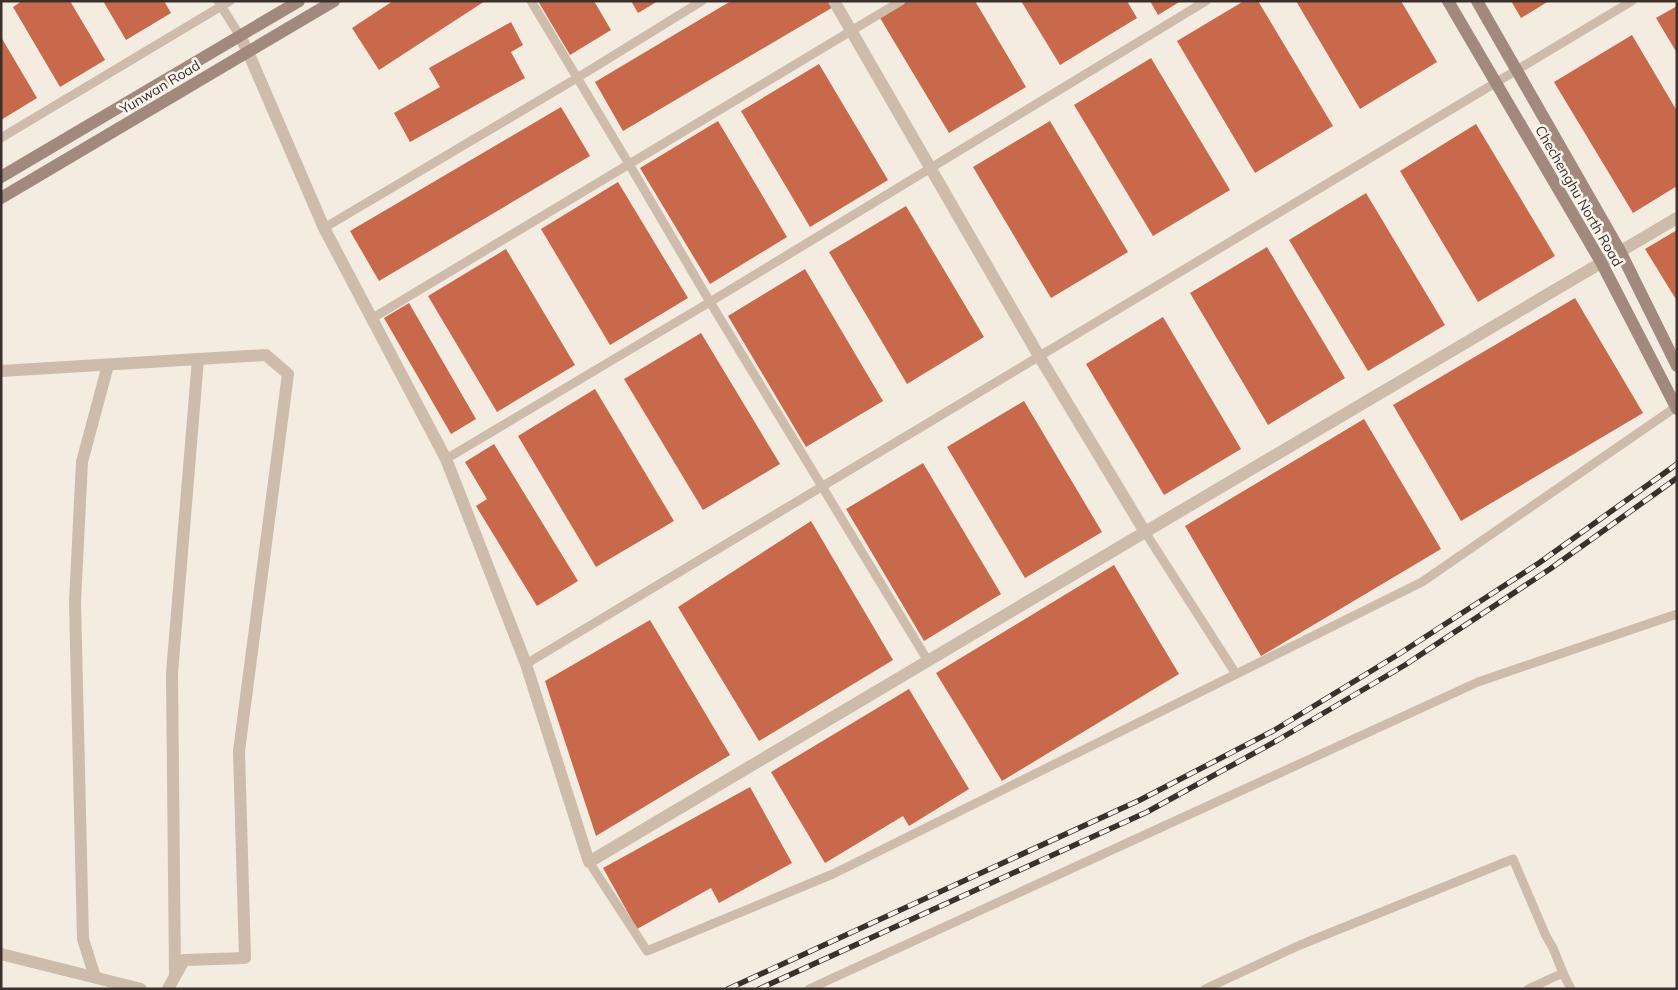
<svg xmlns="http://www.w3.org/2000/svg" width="1678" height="990" font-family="Mulish,sans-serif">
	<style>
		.building { fill: #c8694b }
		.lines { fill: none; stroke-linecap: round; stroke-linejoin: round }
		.service { stroke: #cdbbac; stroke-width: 9 }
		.minor { stroke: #cdbbac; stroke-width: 12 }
		.secondary { stroke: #a18a7d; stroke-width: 12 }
		.rail-casing { stroke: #3b302b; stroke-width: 5.5 }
		.rail { stroke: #fbf5ee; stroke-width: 4; stroke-dasharray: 11; stroke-linecap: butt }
		.labels { text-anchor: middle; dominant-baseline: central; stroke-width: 5; stroke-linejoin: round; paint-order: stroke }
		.street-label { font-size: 14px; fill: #3b302b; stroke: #fbf5ee }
	</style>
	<rect width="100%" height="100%" fill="#f4ebe1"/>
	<g class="building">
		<polygon points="22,1 70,1 105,60 60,87 13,7"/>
		<polygon points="103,1 164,1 171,13 126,40"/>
		<polygon points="393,1 485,1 379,70 352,28"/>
		<polygon points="538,1 594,1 611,30 570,55"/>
		<polygon points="631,1 658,1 638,13"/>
		<polygon points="731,1 832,1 835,6 623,131 595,82"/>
		<polygon points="907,1 975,1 1026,87 949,133 880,18"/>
		<polygon points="1021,1 1127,1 1137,18 1060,65"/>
		<polygon points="1150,1 1181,1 1158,15"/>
		<polygon points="1244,1 1258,1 1333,126 1255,173 1177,41"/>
		<polygon points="1296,1 1401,1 1437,62 1360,109"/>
		<polygon points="1511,1 1549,1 1521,18"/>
		<polygon points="1677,6 1677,53 1656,18"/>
		<polygon points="511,22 523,45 511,52 525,78 410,142 394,113 440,87 429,68"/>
		<polygon points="1632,35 1677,111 1677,186 1633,213 1554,82"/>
		<polygon points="1,37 37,98 1,120"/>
		<polygon points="1151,58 1230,190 1153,236 1074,105"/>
		<polygon points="819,64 888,180 810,227 741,111"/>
		<polygon points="561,107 590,156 379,281 350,231"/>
		<polygon points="718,121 787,237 710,284 640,168"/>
		<polygon points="1050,121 1128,252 1051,298 973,167"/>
		<polygon points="1476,124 1555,256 1478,302 1400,171"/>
		<polygon points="618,182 688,298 610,345 541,229"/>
		<polygon points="1366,193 1445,325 1368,371 1289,240"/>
		<polygon points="906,206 984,337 907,384 829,252"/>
		<polygon points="1677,230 1677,301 1645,249"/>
		<polygon points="1267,247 1345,378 1268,425 1190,293"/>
		<polygon points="506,249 575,365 497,412 428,296"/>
		<polygon points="805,269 883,401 806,447 728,316"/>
		<polygon points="1575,298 1643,413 1461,521 1393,405"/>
		<polygon points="409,303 476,419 451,434 384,318"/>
		<polygon points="1163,317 1241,449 1164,495 1086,364"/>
		<polygon points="701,333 780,464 703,510 624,379"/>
		<polygon points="595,389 674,521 596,567 518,436"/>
		<polygon points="1024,401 1102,532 1025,578 947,447"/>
		<polygon points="1364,419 1441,549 1261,656 1185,526"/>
		<polygon points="494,444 578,581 537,606 476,506 487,499 465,462"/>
		<polygon points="923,463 1001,594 924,641 846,509"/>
		<polygon points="811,521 893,660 759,741 678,607"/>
		<polygon points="1114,565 1179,674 1002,781 936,673"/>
		<polygon points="650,620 730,755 596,836 545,681"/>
		<polygon points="909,689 969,789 909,826 903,816 825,863 771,772"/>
		<polygon points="750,787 792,863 719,903 711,888 637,929 603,868"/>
	</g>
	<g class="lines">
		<g class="service">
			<polyline points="218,1 240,36"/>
			<polyline points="531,1 629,164 710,302 928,661"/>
			<polyline points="1,138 230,1"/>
			<polyline points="324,228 577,78 702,1"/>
			<polyline points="371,319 901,1"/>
			<polyline points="446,459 710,302 1206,1"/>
			<polyline points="1145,532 1236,674"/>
			<polyline points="526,664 1632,1"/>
			<polyline points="589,862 647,951 833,874 1422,582 1676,407"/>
			<polyline points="809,989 1478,682 1677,614"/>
			<polyline points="1205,989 1300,945 1513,859 1546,936 1553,948 1563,973"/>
			<polyline points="1528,989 1563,973 1571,989"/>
		</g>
		<g class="minor">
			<polyline points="834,1 1039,356 1145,532"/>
			<polyline points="240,36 248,52 324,228 446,459 526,664 589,862 1145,532 1677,218"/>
			<polyline points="1,371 266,355 288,374 239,751 245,958 184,960 168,989"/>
			<polyline points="1,954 141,989"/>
			<polyline points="175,975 172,673 198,359"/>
			<polyline points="95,977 83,939 75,602 82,462 108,365"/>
		</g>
		<g class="secondary">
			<polyline points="1448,1 1601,262 1677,409"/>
			<polyline points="1477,1 1620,251 1677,366"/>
			<polyline points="1,177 299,1"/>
			<polyline points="1,198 334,1"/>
		</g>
		<defs>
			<g id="rail">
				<polyline points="728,989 1140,800 1273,731 1399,654 1539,563 1677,464"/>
				<polyline points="759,989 1147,812 1278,740 1405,665 1550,569 1677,478"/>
			</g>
		</defs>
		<use href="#rail" class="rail-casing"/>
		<use href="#rail" class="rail"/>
	</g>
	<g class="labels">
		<g class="street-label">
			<text transform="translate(160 87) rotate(-31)">Yunwan Road</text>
			<text transform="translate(1579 196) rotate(60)">Chechenghu North Road</text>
		</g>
	</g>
	<rect width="1678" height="990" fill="none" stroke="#3b302b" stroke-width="5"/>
</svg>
